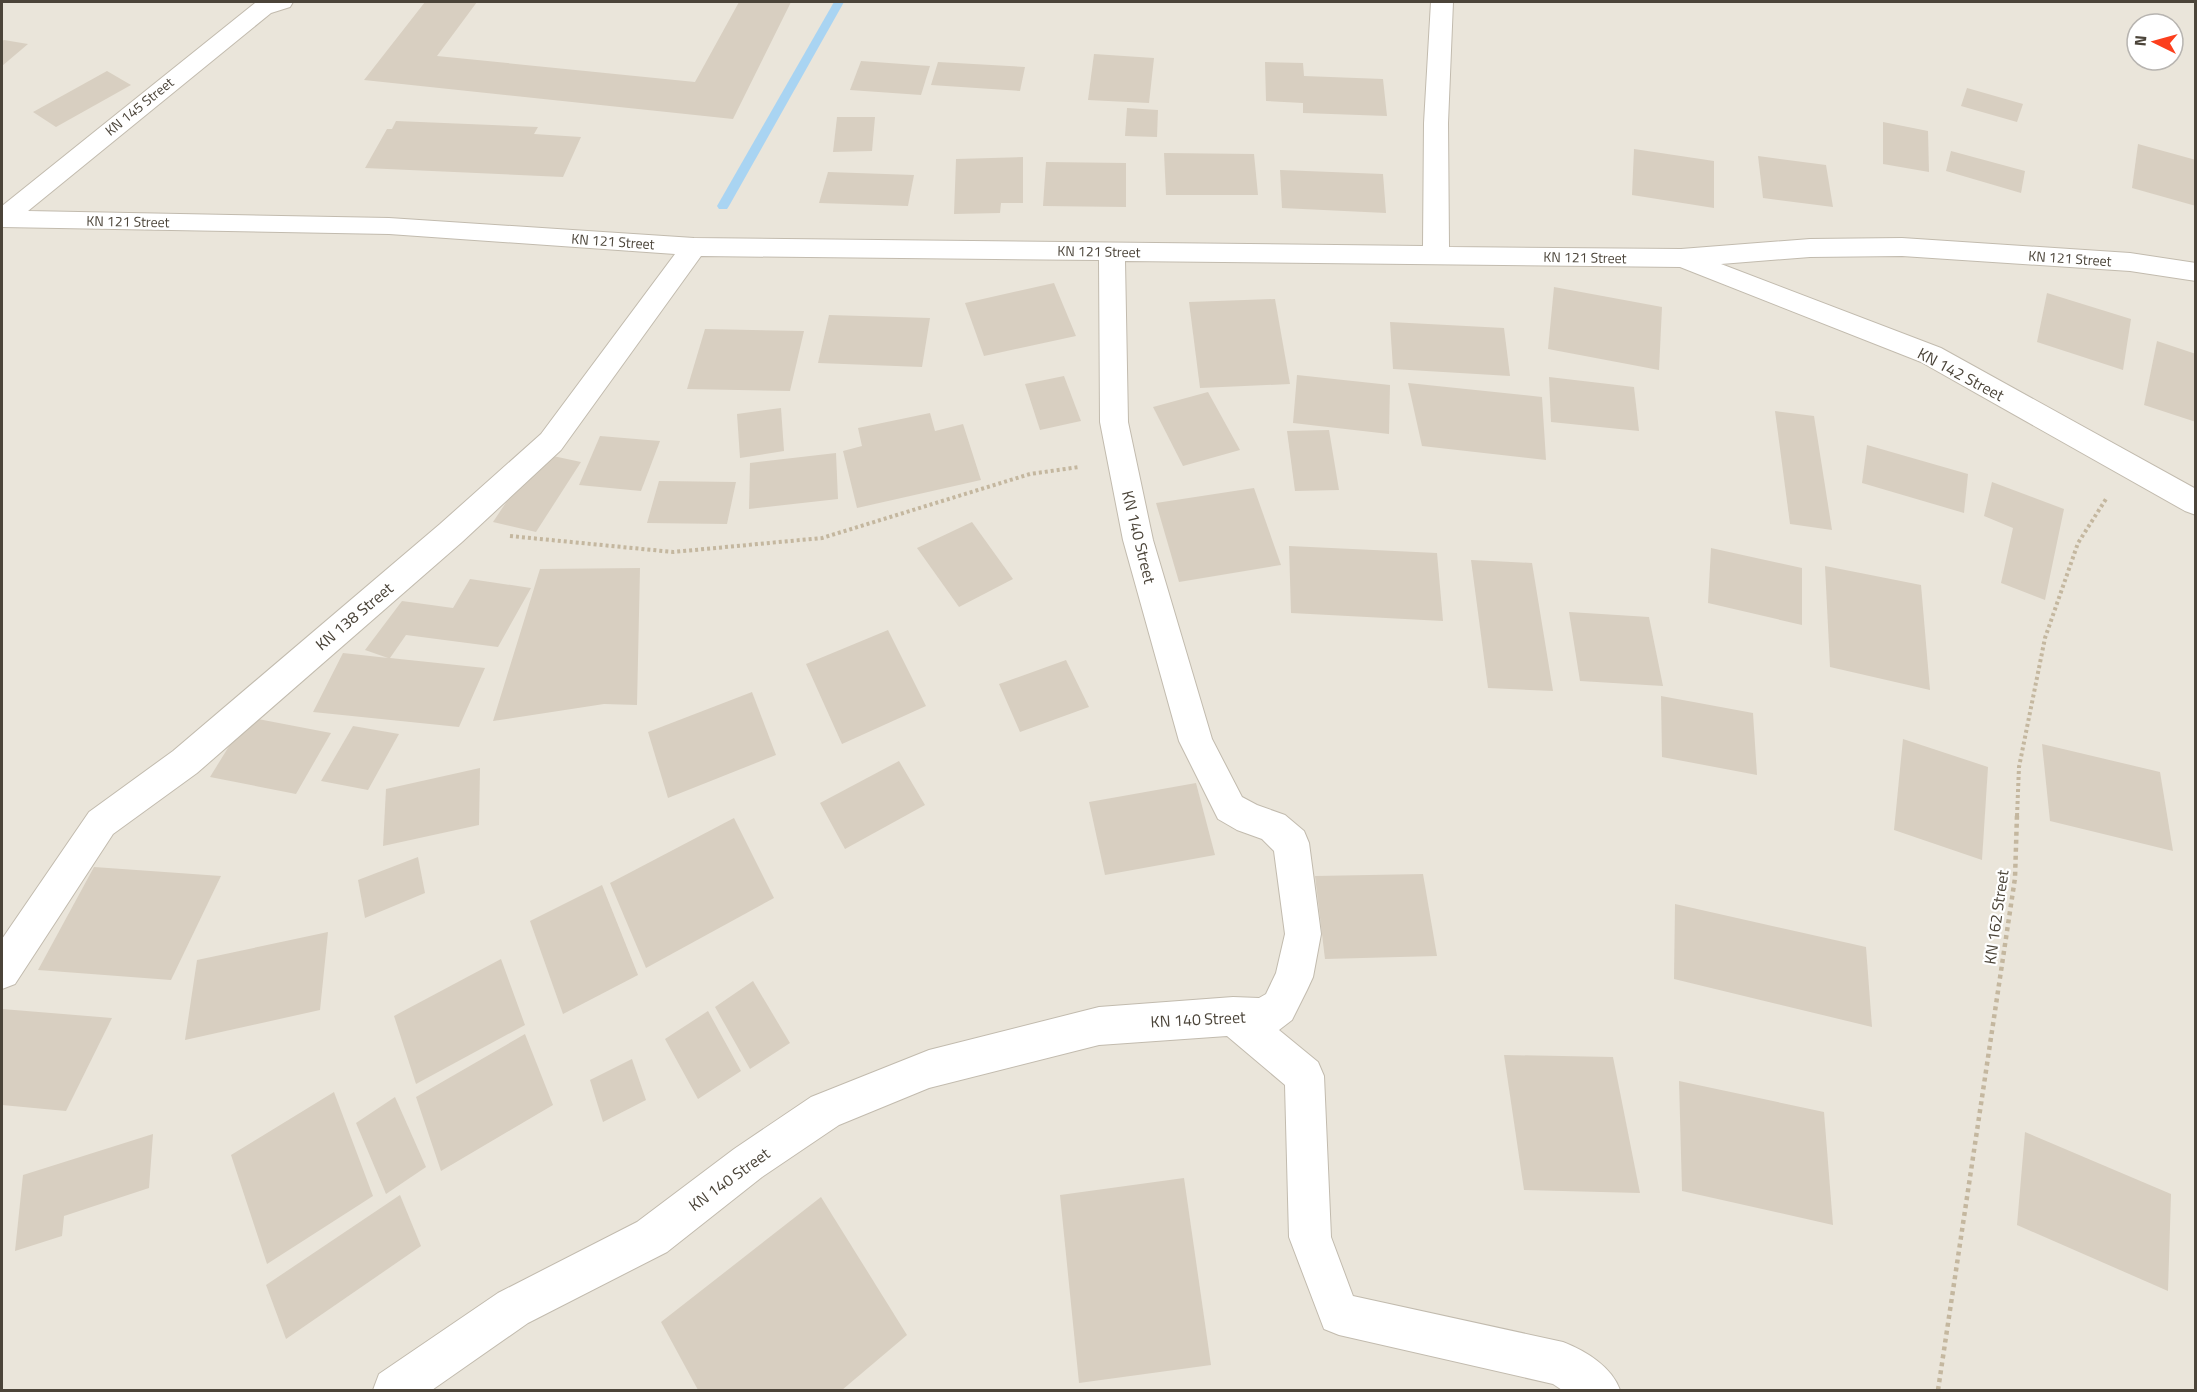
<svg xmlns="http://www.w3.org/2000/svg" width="2197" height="1392" font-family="'Titillium Web',sans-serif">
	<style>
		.residential { fill: #eae5da; fill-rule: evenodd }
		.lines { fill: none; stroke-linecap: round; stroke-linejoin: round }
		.stream { fill: #a9d4f2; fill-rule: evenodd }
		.building { fill: #d8cfc1 }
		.minor-casing { stroke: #c2bbae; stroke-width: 2 }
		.path-far1 { stroke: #c4b79f; stroke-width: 4; stroke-dasharray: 3 3; stroke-linecap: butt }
		.path { stroke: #c4b79f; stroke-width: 4.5; stroke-dasharray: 4 4; stroke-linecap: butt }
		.minor { fill: #fff; fill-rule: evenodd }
		.labels { text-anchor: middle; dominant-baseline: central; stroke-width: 4.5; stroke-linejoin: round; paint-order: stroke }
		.far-street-label { font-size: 14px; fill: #4b4439; stroke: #fff }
		.street-label { font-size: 16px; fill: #4b4439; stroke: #fff }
	</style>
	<rect width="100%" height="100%" fill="#f6f3ec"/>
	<path class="residential" d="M2,2H2195V1390H2ZM2137,24H2173V60H2137Z"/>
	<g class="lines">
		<polygon class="stream" points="834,2 844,2 729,206 727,209 719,209 717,206"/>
	</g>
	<g class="building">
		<polygon points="425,2 477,2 437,56 695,82 739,2 791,2 733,119 364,80"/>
		<polygon points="4,40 28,44 2,66 2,41"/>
		<polygon points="1094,54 1154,58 1149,103 1088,100"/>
		<polygon points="861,61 930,66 921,95 850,90"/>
		<polygon points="938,62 1025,67 1020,91 931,85"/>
		<polygon points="1265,62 1303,63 1304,76 1383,79 1387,116 1303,113 1303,103 1266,101"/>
		<polygon points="107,71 131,85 56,127 33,112"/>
		<polygon points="1967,88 2023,104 2017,122 1961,106"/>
		<polygon points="1127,108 1158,110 1157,137 1125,136"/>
		<polygon points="837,117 875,117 872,151 833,152"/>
		<polygon points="396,121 538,127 534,134 581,137 563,177 365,168 387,129 392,129"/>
		<polygon points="1883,122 1928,131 1929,172 1883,164"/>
		<polygon points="2138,144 2196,160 2196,206 2132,188"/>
		<polygon points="1634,149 1714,161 1714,208 1632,195"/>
		<polygon points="1951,151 2025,171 2021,193 1946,171"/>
		<polygon points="1164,153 1254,154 1258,195 1166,195"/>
		<polygon points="1758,156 1826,165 1833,207 1763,198"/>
		<polygon points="1023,157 1023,203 1001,203 1000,213 954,214 956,159"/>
		<polygon points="1046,162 1126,163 1126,207 1043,206"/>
		<polygon points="1280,170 1383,174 1386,213 1282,208"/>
		<polygon points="828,172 914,175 908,206 819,203"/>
		<polygon points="1054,283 1076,336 984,356 965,303"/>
		<polygon points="1554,287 1662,307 1659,370 1548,349"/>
		<polygon points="2047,293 2131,319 2123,370 2037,342"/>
		<polygon points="1275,299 1290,384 1200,388 1189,302"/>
		<polygon points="829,315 930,318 922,367 818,363"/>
		<polygon points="1390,322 1504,328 1510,376 1393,369"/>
		<polygon points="705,329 804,331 790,391 687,389"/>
		<polygon points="2157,341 2196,354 2196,422 2144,405"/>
		<polygon points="1297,375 1390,385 1389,434 1293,423"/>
		<polygon points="1064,376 1081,421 1040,430 1025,384"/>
		<polygon points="1549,377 1634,387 1639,431 1551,422"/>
		<polygon points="1408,383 1542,397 1546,460 1422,446"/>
		<polygon points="1208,392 1240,450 1183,466 1153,407"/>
		<polygon points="781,408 784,451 740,458 737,414"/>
		<polygon points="1775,411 1814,416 1832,530 1790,524"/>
		<polygon points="930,413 935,431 963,424 981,480 857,508 843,451 862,446 858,428"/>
		<polygon points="1329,430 1339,490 1295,491 1287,431"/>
		<polygon points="600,436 660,441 641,491 579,485"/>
		<polygon points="1867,445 1968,474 1964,513 1862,483"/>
		<polygon points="539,453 581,462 536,532 493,522"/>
		<polygon points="836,453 838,499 749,509 750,463"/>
		<polygon points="659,481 736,482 727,524 647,523"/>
		<polygon points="1992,482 2064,509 2045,600 2001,583 2013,528 1984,516"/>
		<polygon points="1254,488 1281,565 1179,582 1156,503"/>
		<polygon points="972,522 1013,579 959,607 917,548"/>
		<polygon points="1289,546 1437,553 1443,621 1291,613"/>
		<polygon points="1711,548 1802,568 1802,625 1708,603"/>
		<polygon points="1471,560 1532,563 1553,691 1488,688"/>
		<polygon points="1825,566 1921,585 1930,690 1830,667"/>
		<polygon points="640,568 637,705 604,704 493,721 540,569"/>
		<polygon points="470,579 531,588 498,647 406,635 390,658 485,668 459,727 313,712 343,653 388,658 365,650 402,601 453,608"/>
		<polygon points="1569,612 1649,617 1663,686 1580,681"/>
		<polygon points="888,630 926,706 842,744 806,664"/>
		<polygon points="1066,660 1089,707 1020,732 999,684"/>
		<polygon points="752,692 776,755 668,798 648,732"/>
		<polygon points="1661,696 1753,713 1757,775 1662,757"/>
		<polygon points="247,717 331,733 296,794 210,777"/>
		<polygon points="353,726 399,734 368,790 321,781"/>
		<polygon points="1903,739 1988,767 1982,860 1894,830"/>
		<polygon points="2042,744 2160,772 2173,851 2050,821"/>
		<polygon points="899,761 925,805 845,849 820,803"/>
		<polygon points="480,768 479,825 383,846 386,789"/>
		<polygon points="1196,783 1215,855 1105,875 1089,802"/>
		<polygon points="734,818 774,898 646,968 610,883"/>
		<polygon points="418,857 425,893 365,918 358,880"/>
		<polygon points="94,867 221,876 171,980 38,970"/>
		<polygon points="1423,874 1437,956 1325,959 1315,876"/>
		<polygon points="602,885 638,975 563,1014 530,921"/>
		<polygon points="1675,904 1866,947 1872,1027 1674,979"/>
		<polygon points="328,932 320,1010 185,1040 197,960"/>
		<polygon points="501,959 525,1025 416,1084 394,1016"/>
		<polygon points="753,981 790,1043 750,1069 715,1007"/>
		<polygon points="2,1009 112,1018 66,1111 2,1105"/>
		<polygon points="708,1011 741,1071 698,1099 665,1039"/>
		<polygon points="525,1034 553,1105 441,1171 416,1097"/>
		<polygon points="1504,1055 1613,1057 1640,1193 1524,1190"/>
		<polygon points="632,1059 646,1100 603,1122 590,1080"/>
		<polygon points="1679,1081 1824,1112 1833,1225 1682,1191"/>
		<polygon points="334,1092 373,1196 267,1264 231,1155"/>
		<polygon points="395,1097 426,1167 386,1194 356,1123"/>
		<polygon points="2025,1132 2171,1194 2168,1291 2017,1225"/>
		<polygon points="153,1134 149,1188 64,1216 62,1236 15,1251 23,1175"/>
		<polygon points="1184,1178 1211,1365 1079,1383 1060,1195"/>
		<polygon points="400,1195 421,1246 286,1339 266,1285"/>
		<polygon points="821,1197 907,1335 842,1390 698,1390 661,1322"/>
	</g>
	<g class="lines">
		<defs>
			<path id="minor" d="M261,2H293L290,7L271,13L28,211L389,218L694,238L1423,246L1424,123L1431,2H1453L1448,123L1449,247L1681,249L1810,239L1902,238L2130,253L2196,263V281L2130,271L1902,256L1810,257L1721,264L1941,348L2196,489V515L2185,511L1921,362L1680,267L1125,261L1128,422L1153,540L1212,739L1242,797L1257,805L1285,815L1304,831L1309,843L1321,934L1313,977L1307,990L1292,1020L1279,1030L1318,1062L1324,1076L1331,1237L1353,1296L1563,1342C1586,1351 1612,1367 1620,1390H1562L1553,1384L1339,1335L1324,1329L1289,1237L1285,1085L1227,1036L1099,1045L929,1088L839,1125L762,1177L667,1252L528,1323L432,1390H373L379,1374L498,1293L637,1222L734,1149L811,1097L929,1050L1099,1007L1233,997L1259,998L1266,994L1276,973L1285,934L1274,851L1262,839L1237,830L1218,819L1179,741L1123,540L1100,422L1099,260L701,256L561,450L462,542L197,773L113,834L15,984L2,989V939L89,812L173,751L440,524L541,434L675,254L389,234L2,227V206L255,3Z"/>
		</defs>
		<use href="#minor" class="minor-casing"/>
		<g class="path-far1">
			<polyline points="510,536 673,552 822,538 1030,474 1079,467"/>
			<polyline points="2017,816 2019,767 2045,638 2078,543 2106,499"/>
		</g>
		<polyline class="path" points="1938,1390 2015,878 2017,815"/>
		<use href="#minor" class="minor"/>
	</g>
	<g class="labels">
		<g class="far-street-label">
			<text transform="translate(139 106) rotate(-39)">KN 145 Street</text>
			<text transform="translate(128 221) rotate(1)">KN 121 Street</text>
			<text transform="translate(613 241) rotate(4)">KN 121 Street</text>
			<text transform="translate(1099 251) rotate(1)">KN 121 Street</text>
			<text transform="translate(1585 257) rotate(1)">KN 121 Street</text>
			<text transform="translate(2070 258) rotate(4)">KN 121 Street</text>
		</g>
		<g class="street-label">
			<text transform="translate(1961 374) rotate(28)">KN 142 Street</text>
			<text transform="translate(1139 537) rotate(76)">KN 140 Street</text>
			<text transform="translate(354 616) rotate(-40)">KN 138 Street</text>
			<text transform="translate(1996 917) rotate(-82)">KN 162 Street</text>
			<text transform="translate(1198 1019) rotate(-3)">KN 140 Street</text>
			<text transform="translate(729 1179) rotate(-36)">KN 140 Street</text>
		</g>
	</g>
	<rect width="2197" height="1392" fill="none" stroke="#4b4439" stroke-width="6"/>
	<g transform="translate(2155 42) rotate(275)"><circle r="28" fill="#ffffff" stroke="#b7b4b0" stroke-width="1.5"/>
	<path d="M0-4.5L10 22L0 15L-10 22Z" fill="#fc3f1d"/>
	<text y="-9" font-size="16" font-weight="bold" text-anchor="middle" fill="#4b4439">N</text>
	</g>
</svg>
